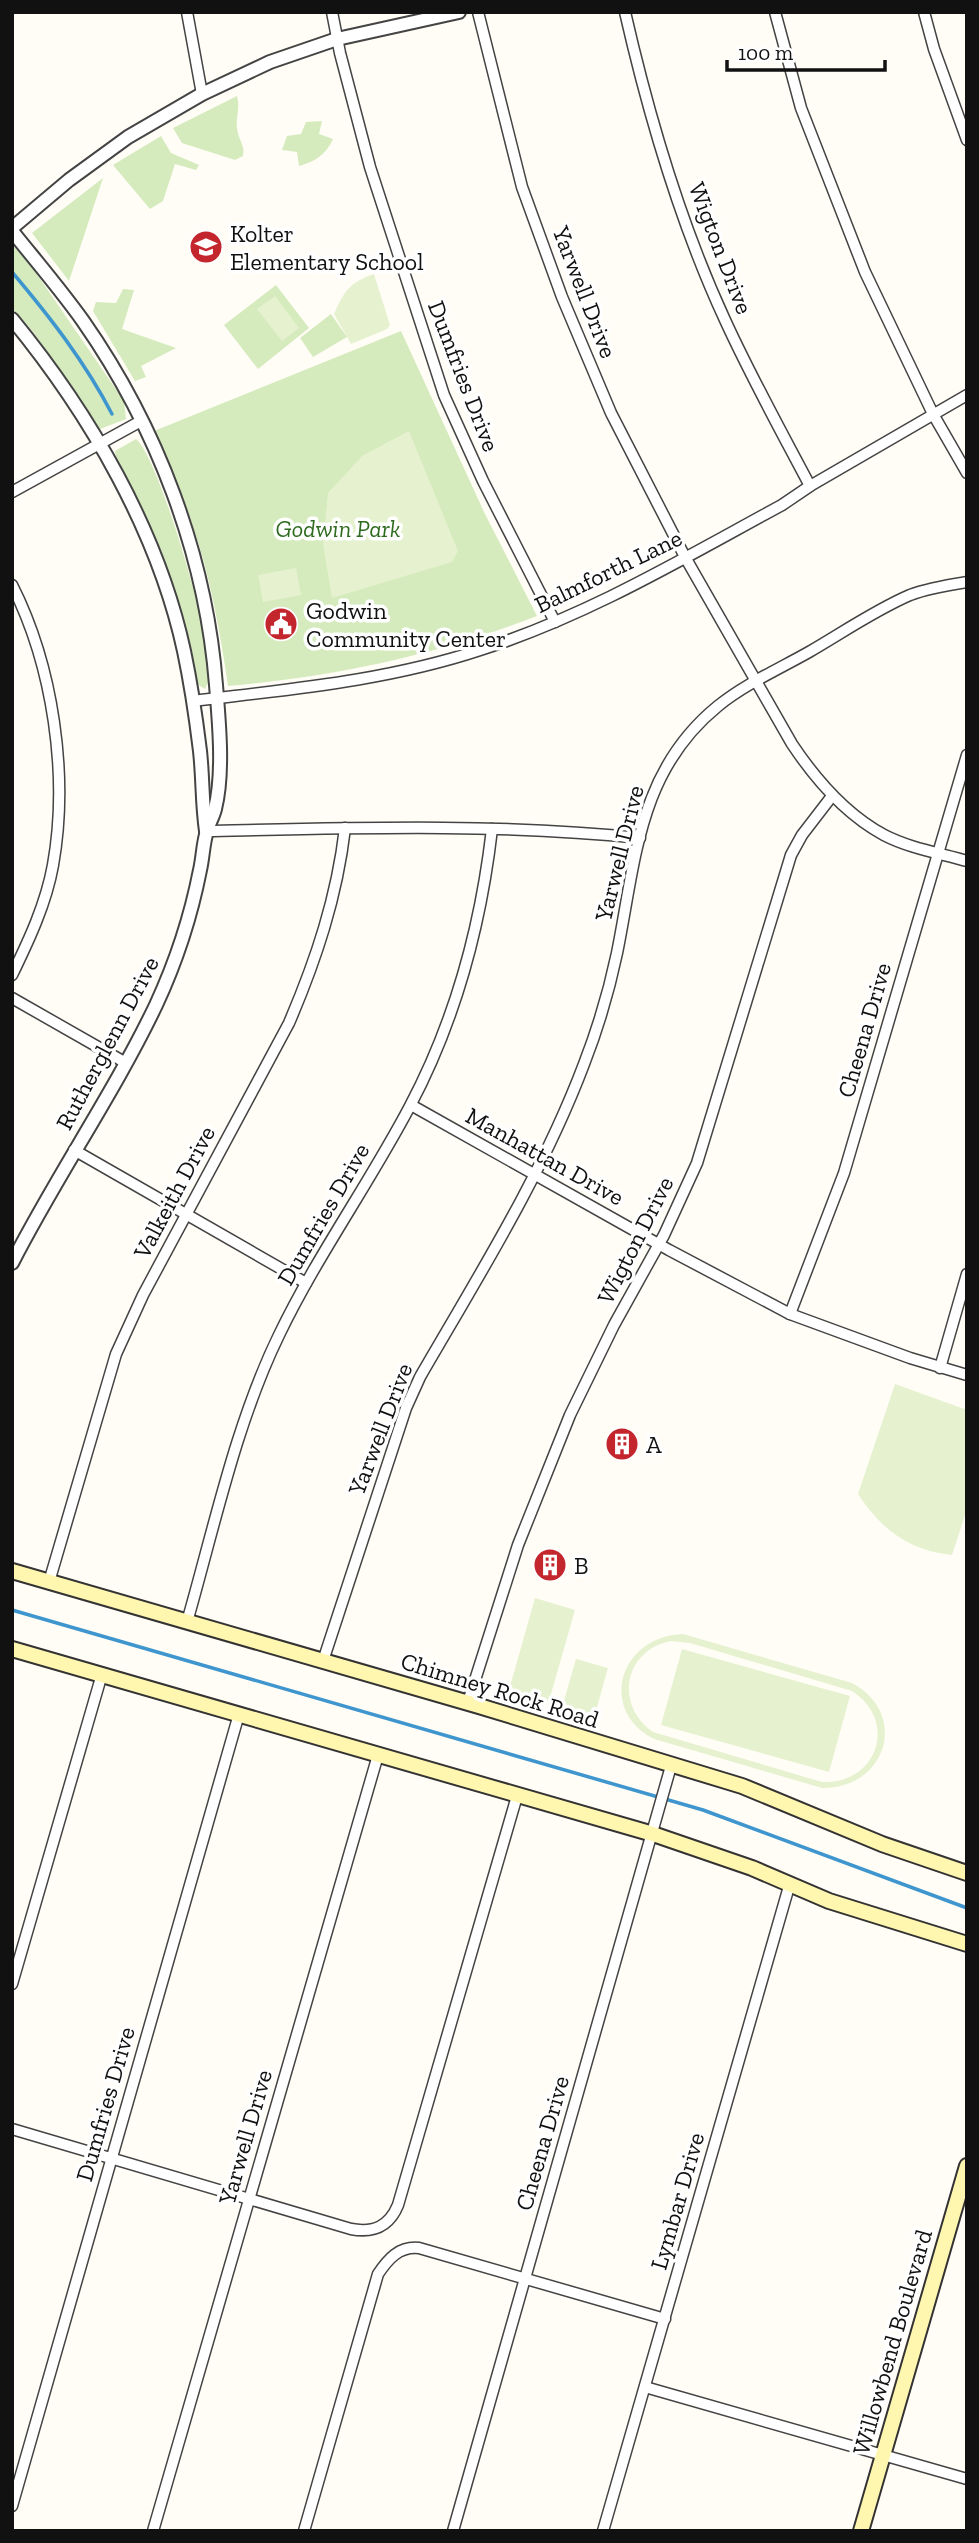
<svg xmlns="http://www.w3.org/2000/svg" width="979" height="2543" font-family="'Zilla Slab',serif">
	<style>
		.green { fill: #d5ebbd }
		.pitch { fill: #e6f2cf; fill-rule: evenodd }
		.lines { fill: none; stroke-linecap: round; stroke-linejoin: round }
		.stream { stroke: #3f96cf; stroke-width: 3.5 }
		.minor-casing { stroke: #444; stroke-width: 13 }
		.tertiary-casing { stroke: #444; stroke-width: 16 }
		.secondary-casing { stroke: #333; stroke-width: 18 }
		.minor { stroke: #fff; stroke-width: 10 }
		.tertiary { stroke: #fff; stroke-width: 12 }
		.secondary { stroke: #fff6b0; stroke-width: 14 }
		.labels { text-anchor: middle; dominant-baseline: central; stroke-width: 7; stroke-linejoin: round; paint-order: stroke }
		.poi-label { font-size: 24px; fill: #111; stroke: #fff; text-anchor: start }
		.street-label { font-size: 24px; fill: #111; stroke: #fff }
		.park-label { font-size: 24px; font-style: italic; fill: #2f6b1f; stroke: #fff }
	</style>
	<rect width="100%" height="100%" fill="#fffdf5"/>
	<g class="green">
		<path d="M237,96C241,109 234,120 238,133C240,142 245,146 243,156L235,160L182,143L173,128Z"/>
		<path d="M322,121L319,134L333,139C326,155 314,162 299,166L297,152L282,150L287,136L301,134L306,122Z"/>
		<polygon points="161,136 171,153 199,165 196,170 175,164 163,201 150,209 113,165"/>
		<polygon points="103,178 69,281 32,233"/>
		<polygon points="15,247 34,270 124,401 126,419 100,429 34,333 12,308 12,248"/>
		<polygon points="276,285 309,328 258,369 224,325"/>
		<polygon points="123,289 134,290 122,329 176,348 141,366 146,377 135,381 93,311 96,302 116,303"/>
		<polygon points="331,314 347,337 313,357 300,338"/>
		<path d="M401,331L485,514L537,616C437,655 335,677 228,686C220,632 211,579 193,527C182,494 168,463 154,431Z"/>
		<path d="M136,439C159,457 212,640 210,674C210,679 207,685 205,689L197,684L157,546L116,457L115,451Z"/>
	</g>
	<g class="pitch">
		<path d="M374,274L390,325L387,329L351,344L334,314C344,291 350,282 374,274Z"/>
		<polygon points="275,296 299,328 282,341 257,309"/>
		<polygon points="409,431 458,551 452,562 332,598 323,544 328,493 362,456"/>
		<polygon points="296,568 301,595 263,602 258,575"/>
		<path d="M895,1384L967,1410V1509L952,1555C909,1551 881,1529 858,1494Z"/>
		<polygon points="535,1598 575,1610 549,1701 509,1690"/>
		<path d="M683,1634L852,1683C910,1714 886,1789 822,1788L654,1739C597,1710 620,1636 683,1634ZM671,1641L690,1643L852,1691C899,1721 877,1785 822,1782L653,1732C614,1705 624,1650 671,1641Z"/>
		<polygon points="682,1649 850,1696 829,1772 661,1725"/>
		<polygon points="576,1659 608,1668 591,1728 559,1718"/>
	</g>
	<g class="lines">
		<g class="stream">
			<path d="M12,272C50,317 85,362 112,414"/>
			<polyline points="12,1610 703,1810 967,1908"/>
		</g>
		<defs>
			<g id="minor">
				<polyline points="187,12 202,94"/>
				<polyline points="332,12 340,53 370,167 444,395 483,481 555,622"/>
				<path d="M478,12L522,187L562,297L611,413L685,557L792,744C816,780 845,814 884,835C909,848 939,853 967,861"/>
				<path d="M625,12C649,117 680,223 725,320C751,377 781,431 810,486"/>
				<polyline points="775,12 801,108 865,272 933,414 967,473"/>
				<polyline points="924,12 934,49 967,140"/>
				<polyline points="12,492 141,421"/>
				<path d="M12,585C53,666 69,775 53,865C46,904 29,940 12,975"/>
				<path d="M193,701C291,689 386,681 480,650C587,616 684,558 782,505L810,486L967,395"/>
				<path d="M206,831C351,828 496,823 640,838"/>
				<polyline points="12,998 126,1063"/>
				<polyline points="411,1105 669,1250 790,1314 910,1358 967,1375"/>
				<polyline points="74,1150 306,1283"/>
				<polyline points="790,1314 844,1173 967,755"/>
				<polyline points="940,1368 967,1274"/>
				<path d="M49,1582L116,1354L143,1295L289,1023C316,960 337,897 345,828"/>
				<path d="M187,1622C214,1528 236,1423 279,1335C317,1256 369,1184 410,1106C455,1021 481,924 492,829"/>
				<path d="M323,1661L406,1408L420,1377C479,1275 542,1175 584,1064C598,1028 609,991 617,953C636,859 638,771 718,706C745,684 779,669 809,652C842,633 875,610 910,595C928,588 948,585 967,582"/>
				<polyline points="468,1702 518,1545 570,1415 614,1325 664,1235 697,1163 791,855 802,835 832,796"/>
				<polyline points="12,1984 102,1674"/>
				<path d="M12,2129L351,2229C373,2233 389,2227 398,2205L517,1796"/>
				<polyline points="645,2387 967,2479"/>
				<polyline points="12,2506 239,1714"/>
				<polyline points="153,2531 378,1755"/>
				<path d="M304,2531L378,2274C388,2259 399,2246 419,2248L665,2319"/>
				<polyline points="453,2531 671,1766"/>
				<polyline points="603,2531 790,1883"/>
			</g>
			<g id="tertiary">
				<polyline points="12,228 69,180 128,137 202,94 270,62 337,39 459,12"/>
				<path d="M12,231C36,261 61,290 83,321C157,427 206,555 216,685C219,722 224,773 215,809C213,817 209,823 207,831C203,843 203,857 200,870C191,916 176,962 156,1005C114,1093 57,1175 12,1263"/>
				<path d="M12,319C90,414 158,531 184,651C191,684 196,718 200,751C203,778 202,804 206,831"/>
			</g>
			<g id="secondary">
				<polyline points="12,1571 479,1706 742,1786 882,1844 967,1873"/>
				<polyline points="12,1649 653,1834 752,1868 829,1901 967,1944"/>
				<polyline points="861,2531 967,2166"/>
			</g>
		</defs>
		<use href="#minor" class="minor-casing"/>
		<use href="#tertiary" class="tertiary-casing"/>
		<use href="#secondary" class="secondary-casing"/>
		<use href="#minor" class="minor"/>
		<use href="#tertiary" class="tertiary"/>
		<use href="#secondary" class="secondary"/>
	</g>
	<defs>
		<symbol id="school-disc" viewBox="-11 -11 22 22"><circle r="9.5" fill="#c4262e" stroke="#fff"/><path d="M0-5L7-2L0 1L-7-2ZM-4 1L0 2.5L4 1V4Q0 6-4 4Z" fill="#fff"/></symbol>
		<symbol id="civic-disc" viewBox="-11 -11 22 22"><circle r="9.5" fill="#c4262e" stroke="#fff"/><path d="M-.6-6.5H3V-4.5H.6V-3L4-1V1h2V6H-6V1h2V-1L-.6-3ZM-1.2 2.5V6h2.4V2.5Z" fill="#fff"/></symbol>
		<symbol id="building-disc" viewBox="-11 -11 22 22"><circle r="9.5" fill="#c4262e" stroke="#fff"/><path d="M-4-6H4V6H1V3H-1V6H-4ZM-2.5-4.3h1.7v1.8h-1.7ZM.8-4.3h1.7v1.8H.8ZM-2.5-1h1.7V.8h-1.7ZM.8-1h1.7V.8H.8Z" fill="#fff"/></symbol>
	</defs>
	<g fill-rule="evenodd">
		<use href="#school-disc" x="187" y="228" width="38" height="38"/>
		<use href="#civic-disc" x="262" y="605" width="38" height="38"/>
		<use href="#building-disc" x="603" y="1425" width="38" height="38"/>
		<use href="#building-disc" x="531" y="1546" width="38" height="38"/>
	</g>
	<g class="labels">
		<g class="poi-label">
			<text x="230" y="233">Kolter<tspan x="230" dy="28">Elementary School</tspan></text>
			<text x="306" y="610">Godwin<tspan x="306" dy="28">Community Center</tspan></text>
			<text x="646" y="1444">A</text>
			<text x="574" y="1565">B</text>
		</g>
		<g class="street-label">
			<text transform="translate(721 248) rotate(69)">Wigton Drive</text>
			<text transform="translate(585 292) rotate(69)">Yarwell Drive</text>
			<text transform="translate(464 376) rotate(69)">Dumfries Drive</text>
			<text transform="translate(608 571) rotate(-26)">Balmforth Lane</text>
			<text transform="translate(619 853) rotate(-76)">Yarwell Drive</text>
			<text transform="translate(864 1030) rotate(-74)">Cheena Drive</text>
			<text transform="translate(107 1043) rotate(-62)">Rutherglenn Drive</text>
			<text transform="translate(545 1156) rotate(29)">Manhattan Drive</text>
			<text transform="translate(174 1192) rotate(-62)">Valkeith Drive</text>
			<text transform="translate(323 1214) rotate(-60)">Dumfries Drive</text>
			<text transform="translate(635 1240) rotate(-63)">Wigton Drive</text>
			<text transform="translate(380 1429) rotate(-69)">Yarwell Drive</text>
			<text transform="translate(500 1690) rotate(17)">Chimney Rock Road</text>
			<text transform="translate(105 2104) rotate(-74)">Dumfries Drive</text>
			<text transform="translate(245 2137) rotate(-74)">Yarwell Drive</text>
			<text transform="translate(542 2143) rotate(-74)">Cheena Drive</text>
			<text transform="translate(677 2201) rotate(-74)">Lymbar Drive</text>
			<text transform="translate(892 2342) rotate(-74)">Willowbend Boulevard</text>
		</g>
		<g class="park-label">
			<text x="338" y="528">Godwin Park</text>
		</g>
	</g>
	<rect width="979" height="2543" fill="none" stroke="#111111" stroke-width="28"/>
	<path d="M727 60v10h158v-10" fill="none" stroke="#111111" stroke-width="3.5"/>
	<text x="738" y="60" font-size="21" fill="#111111" stroke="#ffffff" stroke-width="5" paint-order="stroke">100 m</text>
</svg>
